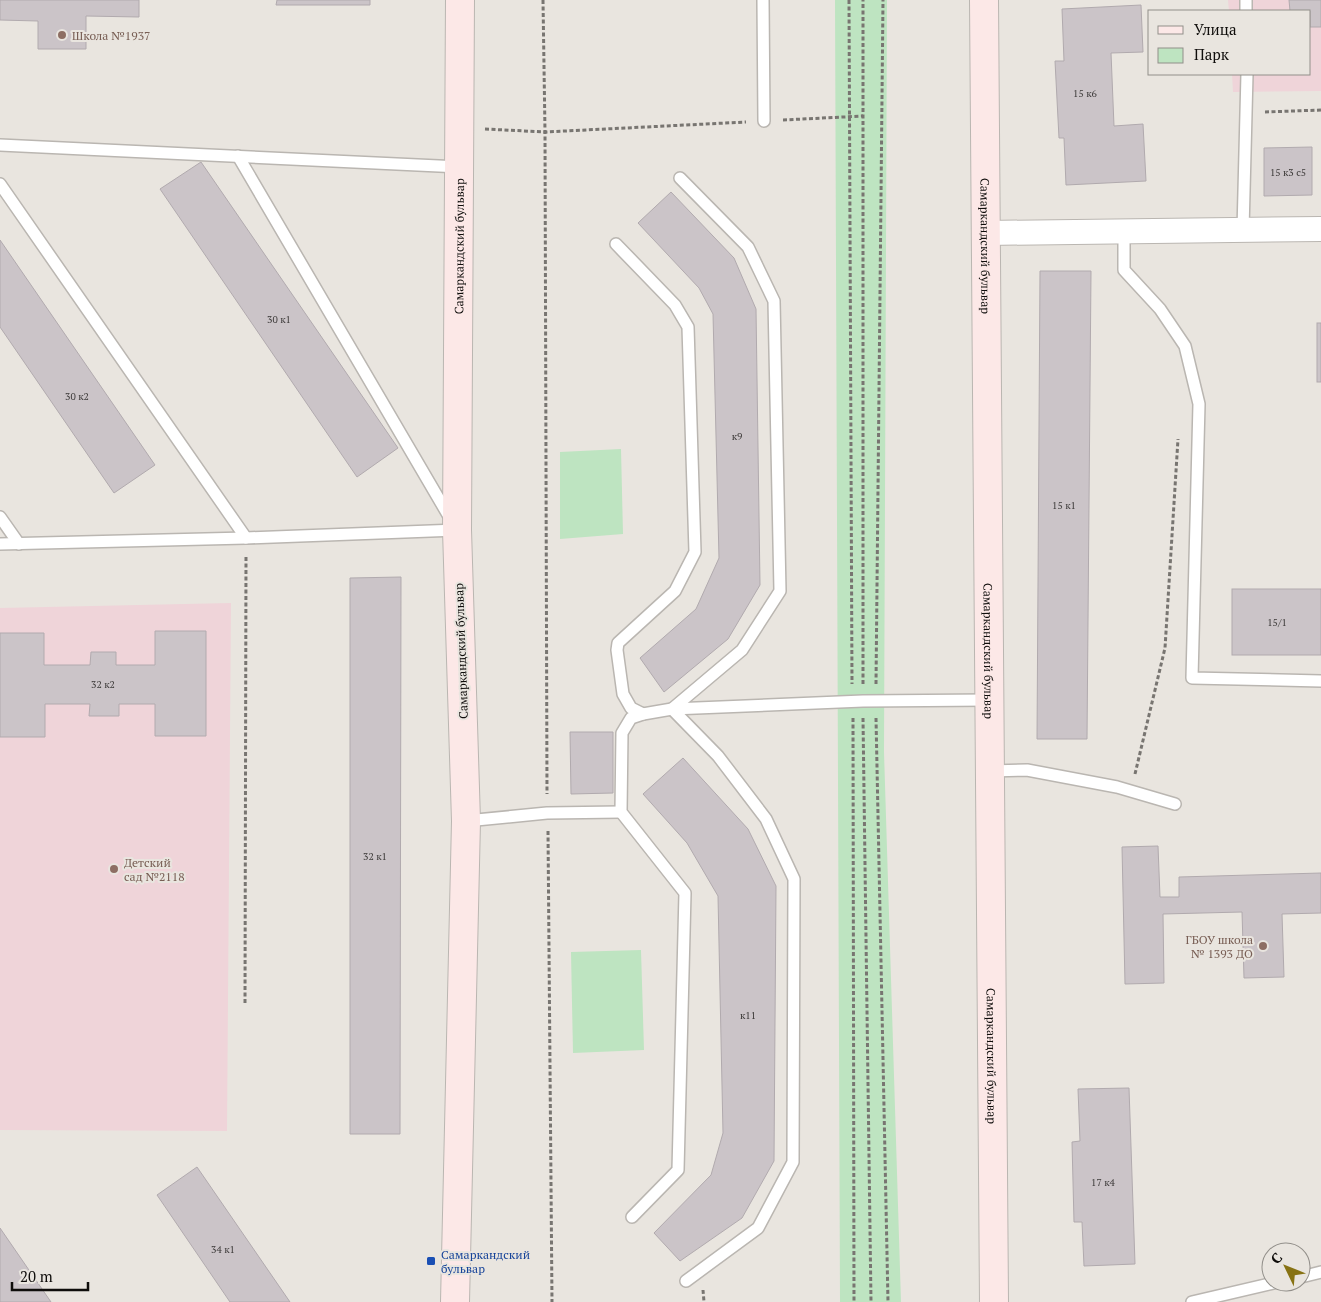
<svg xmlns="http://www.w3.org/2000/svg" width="1321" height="1302" font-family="'PT Serif',serif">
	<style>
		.education { fill: #efd4d9 }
		.green { fill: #bee4c1 }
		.building { fill: #cbc4c8; stroke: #b1aaae }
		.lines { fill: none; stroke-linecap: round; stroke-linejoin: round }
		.lane-casing { stroke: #bab6b1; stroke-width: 14 }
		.street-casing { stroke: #bab6b1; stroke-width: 26 }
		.secondary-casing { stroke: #bab6b1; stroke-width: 30 }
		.path { stroke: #787571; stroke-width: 3; stroke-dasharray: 4 2.5; stroke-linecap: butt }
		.lane { stroke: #fff; stroke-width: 11 }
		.street { stroke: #fff; stroke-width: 24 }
		.secondary { stroke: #fce8e7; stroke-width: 28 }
		.education-dot { fill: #8d6e63; stroke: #e9e5df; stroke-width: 2 }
		.transit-dot { fill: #1a4fb4; stroke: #e9e5df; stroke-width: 2 }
		.labels { text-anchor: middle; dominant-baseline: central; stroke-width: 4; stroke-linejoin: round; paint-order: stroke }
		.number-label { font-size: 10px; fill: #3e3b3a }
		.education-label { font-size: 12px; fill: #785e54; stroke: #e9e5df; text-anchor: start }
		.street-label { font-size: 12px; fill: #0f0d0b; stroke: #e9e5df }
		.transit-label { font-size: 12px; fill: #164399; stroke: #e9e5df; text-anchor: start }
	</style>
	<rect width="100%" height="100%" fill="#e9e5df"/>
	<g class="education">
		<polygon points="1228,0 1321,0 1321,91 1233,92 1232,74 1310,74 1310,11 1229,11"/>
		<polygon points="231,603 227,1131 0,1130 0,608"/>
	</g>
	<g class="green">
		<polygon points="835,0 887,0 884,752 901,1302 840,1302"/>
		<polygon points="621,449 623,534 560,539 560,452"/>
		<polygon points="641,950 644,1050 573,1053 571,952"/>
	</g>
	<g class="building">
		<polygon points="0,0 139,0 139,17 86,16 86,49 38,49 38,21 0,20"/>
		<polygon points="277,0 370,0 370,5 276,5"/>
		<polygon points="1289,0 1321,0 1321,27 1310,27 1310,11 1290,11"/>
		<polygon points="1141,5 1143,52 1111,53 1114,126 1143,124 1146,181 1066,185 1064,138 1059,138 1055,61 1064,61 1062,9"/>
		<polygon points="1312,147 1312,195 1264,196 1264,148"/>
		<polygon points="201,162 398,448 357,477 160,189"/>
		<polygon points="671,192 734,258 756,309 760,585 728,639 664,692 640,658 696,609 719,558 713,314 699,288 638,223"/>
		<polygon points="0,240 155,465 114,493 0,327"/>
		<polygon points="1040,271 1091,271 1087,739 1037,739"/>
		<rect x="1317" y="323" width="4" height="59"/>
		<polygon points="401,577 400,1134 350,1134 350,578"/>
		<rect x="1232" y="589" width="89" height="66"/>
		<polygon points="155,631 206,631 206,736 155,736 155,704 119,704 119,716 89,716 90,704 45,704 45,737 0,737 0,633 44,633 44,665 90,665 91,652 116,652 116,665 155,665"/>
		<polygon points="570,732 613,732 613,793 571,794"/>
		<polygon points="683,758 748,829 776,886 774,1161 742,1218 680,1261 654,1233 711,1175 723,1133 718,896 687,843 643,794"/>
		<polygon points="1158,846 1160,897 1179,897 1179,877 1321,873 1321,913 1282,914 1284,977 1244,978 1242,912 1163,914 1164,983 1125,984 1122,847"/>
		<polygon points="1129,1088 1135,1264 1084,1266 1082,1222 1074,1222 1072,1142 1080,1141 1078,1089"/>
		<polygon points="197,1167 290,1302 230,1302 157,1195"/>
		<polygon points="0,1228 51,1302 0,1302"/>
	</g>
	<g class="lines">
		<defs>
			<g id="lane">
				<polyline points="763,0 764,121"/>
				<polyline points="1246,0 1246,11"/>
				<polyline points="0,145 460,167"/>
				<polyline points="680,178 748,247 774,301 780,591 742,650 672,709 718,756 766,819 794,879 793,1162 758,1228 686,1281"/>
				<polyline points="0,184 246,538"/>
				<polyline points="1243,230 1247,74"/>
				<polyline points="1124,231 1124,270 1160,309 1185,346 1199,404 1192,678 1321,681"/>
				<polyline points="616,244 675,305 688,327 695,552 675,591 618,643 617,650 623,694 631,708 643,714"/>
				<polyline points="0,517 19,544"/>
				<polyline points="0,544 246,538 457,530 238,156"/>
				<polyline points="990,771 1027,770 1117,787 1175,804"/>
				<polyline points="466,821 547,813 621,812"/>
				<polyline points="632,1217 678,1170 685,893 621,812 622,733 631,718 643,714 672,709 863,701 989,700"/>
				<polyline points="1301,1277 1321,1272"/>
				<polyline points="1192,1302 1278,1282"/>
			</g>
			<polyline id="street" points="986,233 1321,229"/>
			<g id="secondary">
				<path id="s1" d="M984,0L994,1302"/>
				<path id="s2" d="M455,1302L466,821L457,530L460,0"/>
			</g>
		</defs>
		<use href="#lane" class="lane-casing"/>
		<use href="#street" class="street-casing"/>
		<use href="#secondary" class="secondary-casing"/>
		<g class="path">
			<polyline points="543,0 545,132 547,794"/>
			<polyline points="849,0 852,684"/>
			<polyline points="1265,112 1321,110"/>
			<polyline points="783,120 863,116"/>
			<polyline points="485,129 545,132 746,122"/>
			<polyline points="863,684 863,0"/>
			<polyline points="876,684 883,0"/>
			<polyline points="853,718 854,1302"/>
			<polyline points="863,718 871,1302"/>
			<polyline points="876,718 888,1302"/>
			<polyline points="1135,774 1165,648 1178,439"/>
			<polyline points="548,831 552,1302"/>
			<polyline points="245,1003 246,556"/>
			<polyline points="703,1290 704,1302"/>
		</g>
		<use href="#lane" class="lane"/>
		<use href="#street" class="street"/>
		<use href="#secondary" class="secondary"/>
	</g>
	<g class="education-dot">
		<circle cx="62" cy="35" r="5"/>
		<circle cx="114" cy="869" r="5"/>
		<circle cx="1263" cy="946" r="5"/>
	</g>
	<rect class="transit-dot" x="426" y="1256" width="10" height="10" rx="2.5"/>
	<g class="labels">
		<g class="number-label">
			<text x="1085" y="93">15 к6</text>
			<text x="1288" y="172">15 к3 с5</text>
			<text x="279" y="319">30 к1</text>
			<text x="77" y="396">30 к2</text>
			<text x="737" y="436">к9</text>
			<text x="1064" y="505">15 к1</text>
			<text x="1277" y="622">15/1</text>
			<text x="103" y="684">32 к2</text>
			<text x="375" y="856">32 к1</text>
			<text x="748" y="1015">к11</text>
			<text x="1103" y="1182">17 к4</text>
			<text x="223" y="1249">34 к1</text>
		</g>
		<g class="education-label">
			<text x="72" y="35">Школа №1937</text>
			<text x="124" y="862">Детский<tspan x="124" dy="14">сад №2118</tspan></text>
			<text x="1253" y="939" text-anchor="end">ГБОУ школа<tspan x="1253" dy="14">№ 1393 ДО</tspan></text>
		</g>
		<g class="street-label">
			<text stroke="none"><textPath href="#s2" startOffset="1056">Самаркандский бульвар</textPath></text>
			<text stroke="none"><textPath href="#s1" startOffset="246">Самаркандский бульвар</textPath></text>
			<text transform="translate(461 651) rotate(-92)">Самаркандский бульвар</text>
			<text stroke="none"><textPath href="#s1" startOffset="651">Самаркандский бульвар</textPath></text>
			<text stroke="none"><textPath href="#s1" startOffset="1056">Самаркандский бульвар</textPath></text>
		</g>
		<g class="transit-label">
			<text x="441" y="1254">Самаркандский<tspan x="441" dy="14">бульвар</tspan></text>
		</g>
	</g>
	<rect x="1148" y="10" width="162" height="65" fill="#e9e5df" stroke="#928f8a"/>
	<rect x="1158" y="26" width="25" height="8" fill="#fce8e7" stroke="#928f8a"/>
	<text x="1194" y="35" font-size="15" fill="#0f0d0b">Улица</text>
	<rect x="1158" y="48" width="25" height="15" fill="#bee4c1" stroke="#928f8a"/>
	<text x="1194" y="60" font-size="15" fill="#0f0d0b">Парк</text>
	<g transform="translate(1286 1267) rotate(313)"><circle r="24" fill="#e9e5df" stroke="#928f8a"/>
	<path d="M0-4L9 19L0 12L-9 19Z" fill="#877213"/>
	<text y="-8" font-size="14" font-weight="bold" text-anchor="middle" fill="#0f0d0b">С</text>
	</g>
	<path d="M12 1282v8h76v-8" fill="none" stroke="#0f0d0b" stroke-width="2.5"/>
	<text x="20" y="1282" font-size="15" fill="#0f0d0b" stroke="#e9e5df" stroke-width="4" paint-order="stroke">20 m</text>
</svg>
